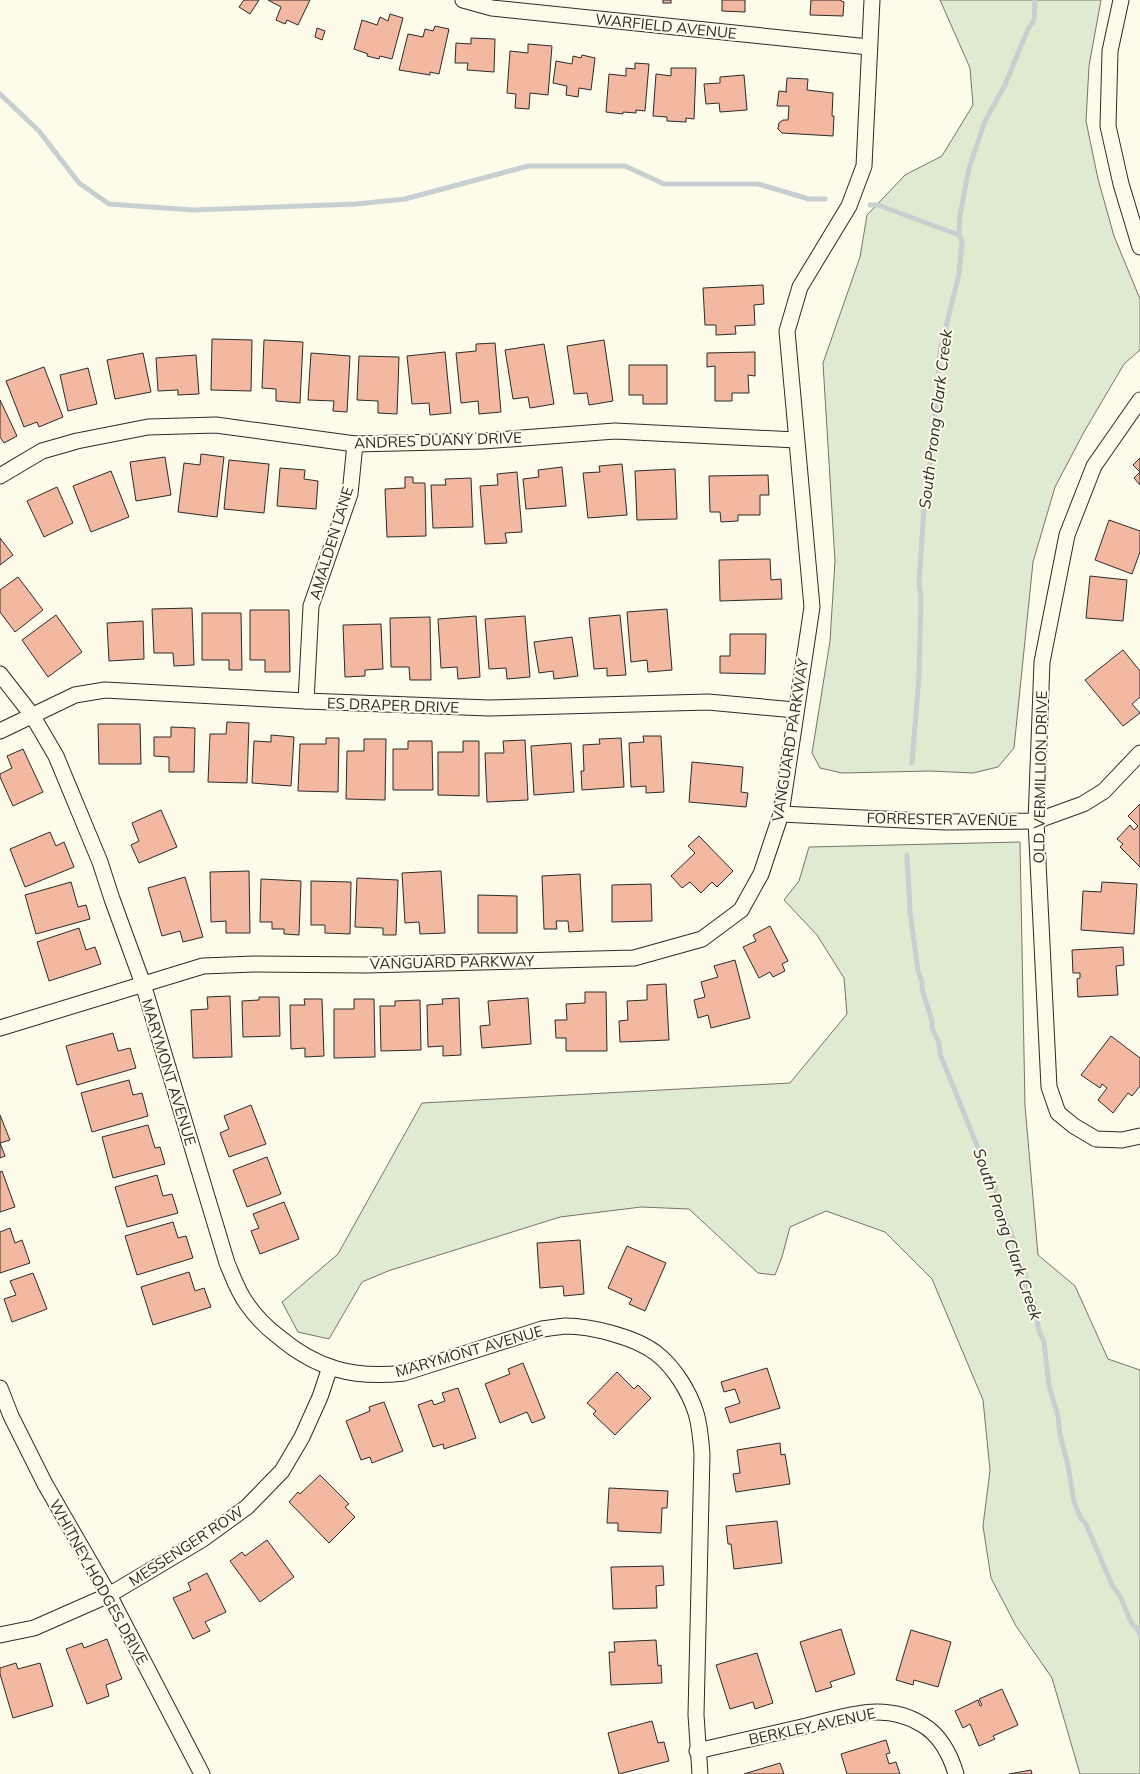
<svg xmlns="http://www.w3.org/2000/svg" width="1140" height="1774" font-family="Mulish,sans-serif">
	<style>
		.green { fill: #deebd1; stroke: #74746e }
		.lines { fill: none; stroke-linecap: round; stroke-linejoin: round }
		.stream { stroke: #c7d0d0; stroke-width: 5 }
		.building { fill: #f2b8a0; stroke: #2b2b2b }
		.street-casing { stroke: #2b2b2b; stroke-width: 17 }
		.street { stroke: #fdfbea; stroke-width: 15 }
		.labels { text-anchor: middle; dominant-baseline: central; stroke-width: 4; stroke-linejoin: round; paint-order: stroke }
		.street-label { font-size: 15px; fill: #2b2b2b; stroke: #fdfbea }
		.water-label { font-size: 16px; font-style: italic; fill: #2b2b2b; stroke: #fdfbea }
	</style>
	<rect width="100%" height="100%" fill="#fdfbea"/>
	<g class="green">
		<polygon points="940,0 1101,0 1089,66 1086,121 1098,179 1114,236 1140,299 1140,350 1124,364 1084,432 1055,487 1033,562 1014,748 998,767 973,773 930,771 842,773 820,768 812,753 830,641 835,561 823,363 860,257 867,215 905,175 942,156 973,105 970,68"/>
		<polygon points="1020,842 1025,1106 1038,1255 1075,1286 1108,1359 1140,1370 1140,1774 1080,1774 1052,1678 1016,1626 991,1578 983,1526 990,1470 983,1400 932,1279 885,1232 826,1211 790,1227 782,1257 775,1275 758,1273 689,1209 641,1207 560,1217 388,1271 362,1282 329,1339 298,1332 282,1302 338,1254 422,1103 790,1083 847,1014 844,978 817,935 784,900 799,881 809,847"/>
	</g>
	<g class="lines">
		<g class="stream">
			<polyline points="0,94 39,131 79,183 109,204 193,210 356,204 405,199 528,166 625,166 664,184 758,184 809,199 825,199"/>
			<polyline points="870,205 878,205 959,235"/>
			<polyline points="912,763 919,676 921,596 919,583 924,508 933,444 940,351 959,274 962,241 959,235 960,215 969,168 985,121 1005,85 1027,31 1034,20 1035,0"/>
			<polyline points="907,855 910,911 918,971 922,982 922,989 932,1021 932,1028 939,1043 940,1054 987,1170 994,1181 999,1205 1015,1243 1016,1254 1026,1277 1025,1284 1035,1306 1039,1331 1044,1342 1049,1386 1058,1416 1060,1435 1068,1465 1074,1502 1081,1519 1086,1524 1112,1585 1120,1596 1132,1624 1137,1628 1140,1635"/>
		</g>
	</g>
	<g class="building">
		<polygon points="244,0 259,0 250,14 239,7"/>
		<polygon points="268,0 310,0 298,25 287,20 285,24 276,20 281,7"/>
		<rect x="663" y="0" width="8" height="3"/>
		<polygon points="722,0 745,0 745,12 722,11"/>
		<polygon points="811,0 841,0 841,1 844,2 843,16 810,15"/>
		<polygon points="390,14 403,18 392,59 380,56 379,59 367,56 368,54 354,49 362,20 377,25 380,17 388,21"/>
		<polygon points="435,26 449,29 439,74 430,72 430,75 399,70 408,34 423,37 425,29 433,31"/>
		<polygon points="317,28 325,31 322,40 315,37"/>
		<polygon points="471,38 495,39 494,72 467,70 468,63 455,63 456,43 471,44"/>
		<polygon points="528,44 552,46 548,95 530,93 529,109 515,108 516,94 507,93 510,51 528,53"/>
		<polygon points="582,55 595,58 591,90 579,88 578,97 566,95 567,86 553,83 556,61 572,64 573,56 581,58"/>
		<polygon points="635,63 649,64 645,111 636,110 636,113 623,112 623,114 606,112 609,74 626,76 626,68 635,69"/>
		<polygon points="671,68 696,68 694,119 686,118 686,122 667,121 667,117 653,116 656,74 671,76"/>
		<polygon points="744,75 747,110 720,112 719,103 706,104 704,84 720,83 720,77"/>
		<polygon points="787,78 808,79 807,90 833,93 832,116 834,116 833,136 782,133 778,129 779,123 783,120 788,120 789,106 777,106 779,91 787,92 786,91"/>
		<polygon points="763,285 764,304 754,305 755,325 735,326 736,334 716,335 716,325 705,325 703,288"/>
		<polygon points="212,339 252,340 251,391 211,390"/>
		<polygon points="264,340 303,342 300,403 276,401 276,389 262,388"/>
		<polygon points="604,340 613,401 589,405 587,393 574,394 567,346"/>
		<polygon points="495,343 501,412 479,414 478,401 461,403 456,353 476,351 476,344"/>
		<polygon points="544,344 554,404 530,408 528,397 513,399 505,350"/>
		<polygon points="445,352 451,413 430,415 429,403 412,404 407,356"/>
		<polygon points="755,352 755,376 748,375 749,393 732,393 732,401 715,401 715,366 707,367 707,353"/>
		<polygon points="143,353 151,392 115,399 107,360"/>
		<polygon points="311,353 350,356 347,412 333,411 334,401 308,400"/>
		<polygon points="196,355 199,394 178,395 178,390 158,391 156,358"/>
		<polygon points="359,356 399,357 397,414 378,413 378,401 357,400"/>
		<polygon points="629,365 667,365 667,404 643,404 643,395 629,395"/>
		<polygon points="44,367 63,417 39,427 37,422 24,427 6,381"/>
		<polygon points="88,368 97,404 68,411 60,375"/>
		<polygon points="0,400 17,436 4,443 0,437"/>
		<polygon points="201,454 224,457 217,517 178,512 184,463 200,465"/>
		<polygon points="165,457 171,495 136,501 130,462"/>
		<polygon points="1140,458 1140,472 1133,465"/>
		<polygon points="229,460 269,464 264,513 224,509"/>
		<polygon points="622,464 627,515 588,518 583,473 600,472 599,466"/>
		<polygon points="562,467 566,506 526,509 523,479 539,477 538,470"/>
		<polygon points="280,468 305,470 304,479 318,481 316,509 277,506"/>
		<polygon points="675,469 677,519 637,520 635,471"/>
		<polygon points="111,471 129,517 91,532 73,486"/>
		<polygon points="517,472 522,532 505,533 507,543 485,544 480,486 498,485 497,474"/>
		<polygon points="1140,472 1140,485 1134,478"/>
		<polygon points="768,475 769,495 760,495 760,515 738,515 738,521 721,522 720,512 710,512 709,476"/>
		<polygon points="405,477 413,477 413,483 425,483 426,536 387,537 385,489 405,488"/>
		<polygon points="471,478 473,527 433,528 431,485 446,485 445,479"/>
		<polygon points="57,487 73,523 44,537 27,501"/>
		<polygon points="1109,520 1140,531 1140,552 1132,574 1095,560"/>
		<polygon points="0,538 13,555 0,565"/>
		<polygon points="770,559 771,580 781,579 782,599 720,601 719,560"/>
		<polygon points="1090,576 1127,580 1123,621 1086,618"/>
		<polygon points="18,577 43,610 15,632 0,612 0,590"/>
		<polygon points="192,608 194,665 174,666 173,653 154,653 152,609"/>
		<polygon points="667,609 672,670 648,672 647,660 631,662 627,612"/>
		<polygon points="250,610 289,610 290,672 265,672 265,660 250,660"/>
		<polygon points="202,613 241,613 242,670 229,670 229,660 202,660"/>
		<polygon points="56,615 82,652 48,677 22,640"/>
		<polygon points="620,615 626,675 607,676 607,668 594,669 589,618"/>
		<polygon points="476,616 480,677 458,679 457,667 441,668 438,619"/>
		<polygon points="525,616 530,677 507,679 506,668 489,669 485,619"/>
		<polygon points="430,617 431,680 410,680 409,667 391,667 390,618"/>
		<polygon points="143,621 144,659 109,661 107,623"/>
		<polygon points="381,624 383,669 365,670 365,676 345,677 343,625"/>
		<polygon points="730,634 766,634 765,674 720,673 720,656 730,656"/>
		<polygon points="572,637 578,676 554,679 553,671 539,673 534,642"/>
		<polygon points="1123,650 1140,671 1140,697 1132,704 1140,713 1123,726 1085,680"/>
		<polygon points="227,722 249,723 247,783 208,782 210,734 226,734"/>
		<polygon points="98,724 140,724 141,764 99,764"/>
		<polygon points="171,727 195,728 194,772 169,772 169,757 154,756 154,737 171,737"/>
		<polygon points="271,735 294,737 291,786 252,783 254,741 271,742"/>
		<polygon points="643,736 661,736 664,792 646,793 646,786 631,787 629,743 644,742"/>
		<polygon points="326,738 339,738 338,792 298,791 300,744 326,744"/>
		<polygon points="621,738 624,787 582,790 581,771 584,771 583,745 600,744 599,739"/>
		<polygon points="364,739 386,739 385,800 346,799 347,751 364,751"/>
		<polygon points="525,740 528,800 487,802 485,753 504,753 503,741"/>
		<polygon points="408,741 432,741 433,790 393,790 393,749 408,749"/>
		<polygon points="463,741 479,741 479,796 438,795 438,752 463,752"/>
		<polygon points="571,743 574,792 534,795 531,746"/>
		<polygon points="23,749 43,792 13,806 0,777 0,774 12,768 7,756"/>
		<polygon points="692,762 743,767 741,792 748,793 746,807 689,802"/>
		<polygon points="1140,804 1140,867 1120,847 1123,844 1117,839 1130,825 1134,830 1138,826 1128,816"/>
		<polygon points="161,810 177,847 139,863 131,845 139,841 132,823"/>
		<polygon points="50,832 56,846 64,842 74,867 25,887 10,849"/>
		<polygon points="699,836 733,871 717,887 712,882 701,893 690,882 682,888 671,876 695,853 688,846"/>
		<polygon points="249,871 250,933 226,933 226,921 211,922 210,872"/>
		<polygon points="441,871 445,933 420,934 419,922 405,923 402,873"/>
		<polygon points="580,874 583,931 569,932 568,921 556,921 557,929 544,929 542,876"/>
		<polygon points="185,877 203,937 183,942 180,931 162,936 148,888"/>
		<polygon points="357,878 398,880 396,935 383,935 383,928 355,927"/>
		<polygon points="261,879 301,881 299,935 284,934 284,929 272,929 272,922 260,922"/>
		<polygon points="311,881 351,882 350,934 325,933 325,925 311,925"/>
		<polygon points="71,882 78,907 86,905 90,919 36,934 25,895"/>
		<polygon points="1102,882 1137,884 1134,934 1081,930 1083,891 1101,892"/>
		<polygon points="651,884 652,921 612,922 612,885"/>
		<polygon points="478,895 517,896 517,933 478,933"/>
		<polygon points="770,926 788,961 782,964 785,971 773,977 770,972 759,978 743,947 756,941 753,935"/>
		<polygon points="79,928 86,950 95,947 101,964 49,981 37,942"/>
		<polygon points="1123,947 1124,965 1116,966 1118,995 1078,997 1077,979 1080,978 1080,973 1073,973 1072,950"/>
		<polygon points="735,960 750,1018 711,1028 708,1015 698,1018 694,1000 705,997 701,982 718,977 714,966"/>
		<polygon points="666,984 669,1040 620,1042 619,1021 628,1020 627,1001 647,1000 647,985"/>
		<polygon points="585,992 606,992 607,1051 566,1051 566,1038 556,1038 555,1020 567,1020 566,1004 585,1003"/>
		<polygon points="230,996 232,1057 193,1058 191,1010 208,1009 207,997"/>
		<polygon points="259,997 279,997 280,1036 243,1037 242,1001 259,1000"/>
		<polygon points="459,998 461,1055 443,1056 443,1046 428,1047 427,1005 443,1004 442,999"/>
		<polygon points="528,998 531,1044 482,1048 480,1026 490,1025 488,1001"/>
		<polygon points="304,999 322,999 324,1056 305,1057 305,1048 291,1049 290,1005 305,1005"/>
		<polygon points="354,999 374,999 375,1057 334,1058 334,1009 354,1009"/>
		<polygon points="420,1000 421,1050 381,1051 380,1006 395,1006 395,1001"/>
		<polygon points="113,1033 118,1051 130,1048 136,1068 77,1085 66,1046"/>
		<polygon points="1111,1036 1140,1058 1140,1086 1132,1096 1128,1093 1113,1113 1098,1100 1107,1088 1102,1084 1100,1088 1081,1075"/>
		<polygon points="129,1080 133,1095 142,1093 148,1116 92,1132 81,1093"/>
		<polygon points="251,1105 266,1144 229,1157 220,1133 229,1129 224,1116"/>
		<polygon points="0,1115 10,1140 0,1143 5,1156 0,1158"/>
		<polygon points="148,1125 155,1148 160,1147 165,1164 113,1178 102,1137"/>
		<polygon points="267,1157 281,1194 247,1207 233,1170"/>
		<polygon points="2,1171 15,1207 0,1212 0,1172"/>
		<polygon points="157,1175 163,1196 172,1194 178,1213 127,1227 115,1187"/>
		<polygon points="284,1202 299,1239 260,1254 251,1231 259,1228 253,1214"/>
		<polygon points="173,1222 178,1238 186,1236 193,1258 137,1275 125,1236"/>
		<polygon points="10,1228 15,1243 22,1240 30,1263 0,1273 0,1232"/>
		<polygon points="580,1240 584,1294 564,1296 563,1286 540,1288 537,1243"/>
		<polygon points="627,1246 666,1263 645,1311 629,1304 632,1299 608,1288"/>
		<polygon points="189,1272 195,1291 204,1288 211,1307 153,1325 141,1287"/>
		<polygon points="33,1273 47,1309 12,1322 4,1299 16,1295 10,1281"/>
		<polygon points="523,1363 545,1418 532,1423 527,1412 500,1423 485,1384 510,1374 508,1369"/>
		<polygon points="767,1368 780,1408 730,1423 725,1408 740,1403 735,1389 724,1392 721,1382"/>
		<polygon points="617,1372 634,1389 638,1385 651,1398 615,1435 593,1414 596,1411 587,1403"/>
		<polygon points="458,1388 476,1438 444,1449 443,1444 433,1447 418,1405 432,1400 434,1405 445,1401 442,1393"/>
		<polygon points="384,1402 403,1451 372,1463 370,1457 361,1460 346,1421 370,1411 369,1407"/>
		<polygon points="780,1443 781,1455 785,1454 790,1484 736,1492 733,1474 740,1473 737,1450"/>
		<polygon points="320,1475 349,1504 345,1507 355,1517 329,1543 289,1502 298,1492 300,1494"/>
		<polygon points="609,1488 668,1491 667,1508 662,1508 661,1533 618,1531 618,1523 607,1523"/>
		<polygon points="777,1521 782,1563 734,1569 731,1544 728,1544 726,1526"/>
		<polygon points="267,1540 294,1577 260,1602 230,1561 242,1552 245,1556"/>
		<polygon points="663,1566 664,1585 656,1586 657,1608 613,1609 611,1567"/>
		<polygon points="207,1573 226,1612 205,1622 210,1631 193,1639 173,1598 191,1590 188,1583"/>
		<polygon points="841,1629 855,1674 830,1682 832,1687 816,1692 800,1642"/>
		<polygon points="911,1630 951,1642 938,1687 914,1680 913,1685 896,1680"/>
		<polygon points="107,1639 122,1679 106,1685 109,1696 87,1704 66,1649 82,1643 84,1648"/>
		<polygon points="656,1640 658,1666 661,1665 662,1683 611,1685 609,1652 615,1652 614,1642"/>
		<polygon points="757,1653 773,1703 755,1709 753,1702 730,1709 716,1665"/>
		<polygon points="16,1663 18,1669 40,1663 53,1706 13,1718 0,1674 0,1668"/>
		<polygon points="1002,1689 1018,1725 993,1736 995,1739 979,1746 970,1724 963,1728 955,1711 978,1700 980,1706 982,1705 979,1699"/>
		<polygon points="652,1721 658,1743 664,1742 669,1761 619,1774 608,1733"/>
		<polygon points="886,1740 890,1753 886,1754 889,1764 896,1762 900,1774 847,1774 841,1754"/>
		<polygon points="780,1763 784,1774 744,1774"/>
		<polygon points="1031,1770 1032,1774 1009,1774"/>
	</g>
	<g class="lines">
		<defs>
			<g id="street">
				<polyline points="463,0 492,8 869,47"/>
				<polyline points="1121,0 1110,51 1108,126 1121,184 1140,247"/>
				<polyline points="1140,400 1094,466 1067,535 1042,662 1036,821 1049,1087 1058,1113 1074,1126 1096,1139 1122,1140 1140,1136"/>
				<polyline points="0,476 42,451 77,441 148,427 216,425 355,444 483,441 615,431 796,440"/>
				<path d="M0,674L32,715L56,756L100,862L112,899L143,984L227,1263C233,1277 238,1292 247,1304C256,1317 267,1328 279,1337C317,1369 354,1379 404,1373L542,1329C549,1328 557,1327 565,1326C591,1326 635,1337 656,1353C674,1367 689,1391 696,1413C700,1426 701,1441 702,1454L696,1715L700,1774"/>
				<polyline points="306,701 311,606 350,494 355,444"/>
				<polyline points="0,731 75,695 105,690 306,701 489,708 708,702 795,710"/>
				<polyline points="781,814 945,822 1036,821 1083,804 1104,791 1140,753"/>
				<polyline points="0,1028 203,966 254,964 366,965 634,958 702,939 741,910 761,874 781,814 812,607 787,331 800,287 849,206 864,166 872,0"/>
				<polyline points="0,1388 11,1416 45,1484 109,1595 202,1774"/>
				<polyline points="0,1635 34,1628 109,1595 203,1539 247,1507 282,1471 302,1437 320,1397 330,1367"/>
				<path d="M697,1751C732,1743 767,1735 802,1727C843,1717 884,1700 923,1725C941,1736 950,1754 956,1774"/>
			</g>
		</defs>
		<use href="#street" class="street-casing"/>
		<use href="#street" class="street"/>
	</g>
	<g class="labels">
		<g class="street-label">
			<text transform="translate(666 26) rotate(6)">WARFIELD AVENUE</text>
			<text transform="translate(438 440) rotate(-2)">ANDRES DUANY DRIVE</text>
			<text transform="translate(331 543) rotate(-73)">AMALDEN LANE</text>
			<text transform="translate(393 705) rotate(2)">ES DRAPER DRIVE</text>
			<text transform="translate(790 740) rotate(-81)">VANGUARD PARKWAY</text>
			<text transform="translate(1040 777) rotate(-89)">OLD VERMILLION DRIVE</text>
			<text transform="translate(942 819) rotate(1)">FORRESTER AVENUE</text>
			<text transform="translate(452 962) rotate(-1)">VANGUARD PARKWAY</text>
			<text transform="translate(169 1072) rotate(73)">MARYMONT AVENUE</text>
			<text transform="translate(469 1351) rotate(-16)">MARYMONT AVENUE</text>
			<text transform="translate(186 1546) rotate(-33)">MESSENGER ROW</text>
			<text transform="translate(99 1582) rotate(61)">WHITNEY HODGES DRIVE</text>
			<text transform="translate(812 1726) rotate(-12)">BERKLEY AVENUE</text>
		</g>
		<g class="water-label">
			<text transform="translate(935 419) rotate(-83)">South Prong Clark Creek</text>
			<text transform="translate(1008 1234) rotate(71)">South Prong Clark Creek</text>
		</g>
	</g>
</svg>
